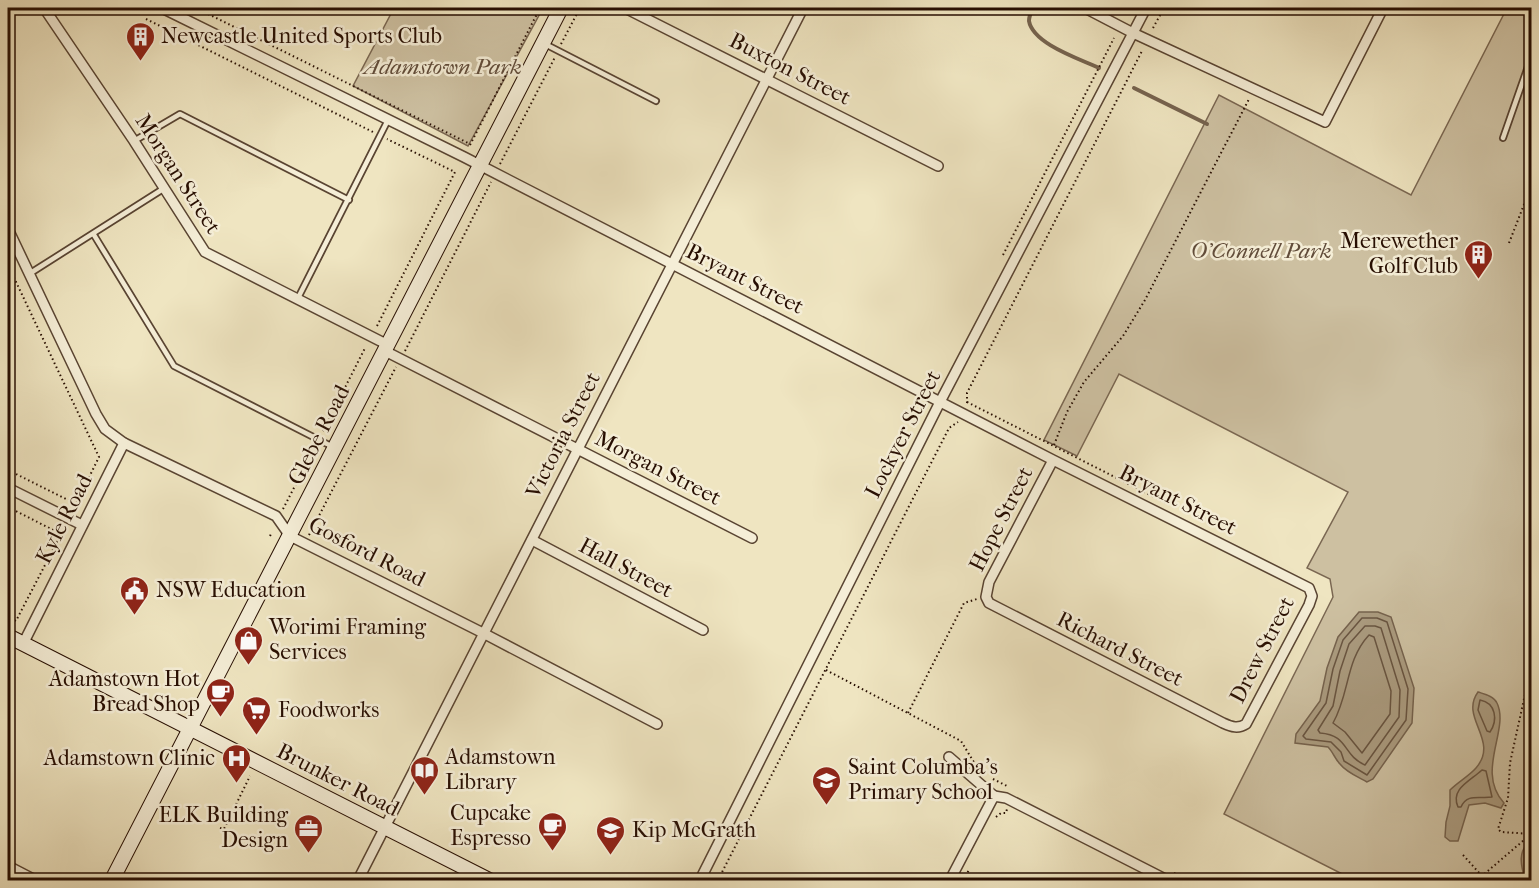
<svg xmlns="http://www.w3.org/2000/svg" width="1539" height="888" font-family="'IM FELL French Canon',serif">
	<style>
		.green { fill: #cdc0a1; stroke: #7a6752; stroke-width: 1.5 }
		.water { fill: #ab9c80; stroke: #76634e; stroke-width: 1.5 }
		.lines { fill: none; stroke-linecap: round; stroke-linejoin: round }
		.shore { stroke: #695541; stroke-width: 1.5 }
		.stream { stroke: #76634e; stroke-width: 4 }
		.lane-casing { stroke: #594432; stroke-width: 8 }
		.street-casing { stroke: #594432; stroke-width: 12 }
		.secondary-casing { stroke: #270e02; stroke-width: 16 }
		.path { stroke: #270e02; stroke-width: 2; stroke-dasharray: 1.5 3; stroke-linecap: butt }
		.lane { stroke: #f5eed7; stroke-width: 4.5 }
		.street { stroke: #f5eed7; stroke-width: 9 }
		.secondary { stroke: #f5eed7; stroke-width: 14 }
		.labels { text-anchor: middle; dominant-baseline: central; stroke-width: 5; stroke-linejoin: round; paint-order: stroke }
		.poi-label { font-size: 22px; fill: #270e02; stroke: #f5eed7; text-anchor: start }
		.park-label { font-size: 22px; font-style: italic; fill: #614c3a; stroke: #f5eed7 }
		.street-label { font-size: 22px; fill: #270e02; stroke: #f5eed7 }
	</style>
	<rect width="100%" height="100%" fill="#efe5c1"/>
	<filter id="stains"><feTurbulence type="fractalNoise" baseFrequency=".00333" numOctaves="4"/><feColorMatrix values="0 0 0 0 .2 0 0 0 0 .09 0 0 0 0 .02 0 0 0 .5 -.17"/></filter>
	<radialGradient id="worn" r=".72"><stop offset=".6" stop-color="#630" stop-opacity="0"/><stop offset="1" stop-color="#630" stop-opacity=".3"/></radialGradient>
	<g class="green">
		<polygon points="394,8 543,8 468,146 353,86"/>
		<polygon points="1507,8 1531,8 1531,880 1354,880 1224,814 1333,597 1330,579 1307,568 1348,492 1119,374 1077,456 1044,440 1219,95 1411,195"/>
	</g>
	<g class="water">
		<path d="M1359,612H1378L1391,617L1414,688L1412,723L1373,779L1367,782C1358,777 1346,772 1340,764C1335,759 1333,752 1328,747L1295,743L1296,734L1320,701L1327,668L1338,637Z"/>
		<path d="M1478,692C1484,694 1494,696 1497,703C1510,730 1475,771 1504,803L1501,808L1485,803L1469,805L1458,841H1450L1445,837L1446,822L1450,806V790C1458,782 1469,776 1476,768C1500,740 1459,718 1478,692Z"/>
		<path d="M1531,841V880H1525C1521,866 1517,850 1531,841Z"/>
	</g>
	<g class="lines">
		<g class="shore">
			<polygon points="1362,618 1377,618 1387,622 1408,689 1406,720 1367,775 1344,761 1341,752 1331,742 1306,739 1303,736 1326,703 1333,669 1343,640"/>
			<path d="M1365,626H1375L1381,628L1400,690L1399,717L1365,765C1342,755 1349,735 1320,733L1318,730L1333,706L1340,671L1349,644Z"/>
			<path d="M1369,635L1374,637L1391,691L1390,714L1362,753L1345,732L1333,723C1350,693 1345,661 1369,635Z"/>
			<path d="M1480,700C1496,703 1498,720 1490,732L1487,731L1478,710Z"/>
			<path d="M1482,770L1486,771L1492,797C1480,799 1467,793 1461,807H1458C1450,789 1470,781 1482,770Z"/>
		</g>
		<g class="stream">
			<path d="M1033,8C1031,12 1029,17 1029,21C1033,44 1080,59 1099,68"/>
			<polyline points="1134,88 1207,124"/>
		</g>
		<defs>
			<g id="lane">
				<polyline points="545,44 656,101"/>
				<polyline points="1503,138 1532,55"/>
				<polyline points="134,141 180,114 349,200"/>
				<polyline points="94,235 174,366 333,447"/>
				<polyline points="29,274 163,189"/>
				<polyline points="298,298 388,120"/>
			</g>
			<g id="street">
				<polyline points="44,8 134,141 205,252 388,345"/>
				<path d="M162,8L464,157L1053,460L1309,588L1312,596L1309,605L1246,724C1238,729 1232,727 1223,723L989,603L986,597L989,582L1053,460"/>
				<polyline points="625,8 938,166"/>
				<polyline points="1085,8 1133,33 1325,122 1383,8"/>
				<polyline points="8,229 96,414 105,429 124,443 276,516 290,536 483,633 657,724"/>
				<polyline points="385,351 752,538"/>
				<polyline points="8,488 82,525"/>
				<polyline points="532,540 703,630"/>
				<polyline points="23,644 124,443"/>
				<polyline points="949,757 994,796"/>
				<polyline points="8,866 35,880"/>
				<polyline points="358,880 803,8"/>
				<polyline points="700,880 941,400 1146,8"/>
				<polyline points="950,880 994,796 1006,798 1167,880"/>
			</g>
			<g id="secondary">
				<polyline points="8,636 489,880"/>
				<polyline points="112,880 561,8"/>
			</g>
		</defs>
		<use href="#lane" class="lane-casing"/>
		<use href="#street" class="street-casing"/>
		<use href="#secondary" class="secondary-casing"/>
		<g class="path">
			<polyline points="196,8 470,144"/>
			<polyline points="607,8 616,12"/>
			<polyline points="1126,14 1130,8"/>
			<polyline points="146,19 373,132"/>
			<polyline points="1153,28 1164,8"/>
			<polyline points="561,44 580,8"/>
			<polyline points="470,145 540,8"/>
			<polyline points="500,164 555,57"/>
			<polyline points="1509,243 1532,184"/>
			<polyline points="1003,255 1114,38"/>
			<polyline points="8,265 99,457 74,508"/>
			<polyline points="377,326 455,172 387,139"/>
			<polyline points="405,351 491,182"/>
			<polyline points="967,402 1168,504"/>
			<polyline points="967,403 967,393 1142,51"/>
			<polyline points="323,431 365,348"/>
			<polyline points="1054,445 1067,412 1084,382 1123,336 1145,300 1249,99"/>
			<polyline points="8,470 76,504"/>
			<polyline points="8,507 61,534 16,621 8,617"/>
			<polyline points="283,509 315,447"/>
			<polyline points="309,535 396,367"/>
			<polyline points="270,536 272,532"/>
			<polyline points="826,670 961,741 975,764"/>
			<polyline points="1526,690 1510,763 1508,798 1498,829 1501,832 1532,834"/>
			<polyline points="908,713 964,603 977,599"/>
			<polyline points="993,779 1007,786"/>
			<polyline points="996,817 1001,813 1006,813 1007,809"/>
			<polyline points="220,828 224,829 250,776"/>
			<polyline points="1463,855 1482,876 1531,834"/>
			<polyline points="1174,873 1190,880"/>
			<polyline points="1482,876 1488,880"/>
			<polyline points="718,880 949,428 958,422"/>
			<polyline points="963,880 969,870"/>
		</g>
		<use href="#lane" class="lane"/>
		<use href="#street" class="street"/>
		<use href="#secondary" class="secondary"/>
	</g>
	<defs>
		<symbol id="building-pin" viewBox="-11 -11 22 30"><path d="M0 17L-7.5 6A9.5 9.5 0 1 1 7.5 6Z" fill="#8f2418" stroke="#f5eed7"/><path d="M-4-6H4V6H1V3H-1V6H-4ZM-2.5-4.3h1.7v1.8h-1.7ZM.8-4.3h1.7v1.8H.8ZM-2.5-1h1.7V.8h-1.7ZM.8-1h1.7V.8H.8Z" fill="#fff"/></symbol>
		<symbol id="civic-pin" viewBox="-11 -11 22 30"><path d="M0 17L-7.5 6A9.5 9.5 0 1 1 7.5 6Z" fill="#8f2418" stroke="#f5eed7"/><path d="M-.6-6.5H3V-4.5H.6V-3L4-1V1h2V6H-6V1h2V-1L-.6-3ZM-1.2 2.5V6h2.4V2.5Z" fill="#fff"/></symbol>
		<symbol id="shop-pin" viewBox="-11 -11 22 30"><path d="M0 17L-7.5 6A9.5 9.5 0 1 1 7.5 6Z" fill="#8f2418" stroke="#f5eed7"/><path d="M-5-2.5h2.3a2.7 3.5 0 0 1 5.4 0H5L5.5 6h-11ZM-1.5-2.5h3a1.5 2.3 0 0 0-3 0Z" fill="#fff"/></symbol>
		<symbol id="cafe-pin" viewBox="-11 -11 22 30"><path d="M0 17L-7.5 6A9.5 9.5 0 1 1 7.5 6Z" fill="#8f2418" stroke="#f5eed7"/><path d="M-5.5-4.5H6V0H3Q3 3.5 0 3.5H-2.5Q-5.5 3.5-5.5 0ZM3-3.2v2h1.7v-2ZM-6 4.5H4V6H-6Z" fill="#fff"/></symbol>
		<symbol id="supermarket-pin" viewBox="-11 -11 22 30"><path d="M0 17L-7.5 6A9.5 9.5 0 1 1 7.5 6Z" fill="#8f2418" stroke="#f5eed7"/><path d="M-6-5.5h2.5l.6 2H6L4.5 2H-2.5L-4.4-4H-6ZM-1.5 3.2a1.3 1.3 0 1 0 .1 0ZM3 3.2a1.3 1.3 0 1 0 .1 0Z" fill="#fff"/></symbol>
		<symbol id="hospital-pin" viewBox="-11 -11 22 30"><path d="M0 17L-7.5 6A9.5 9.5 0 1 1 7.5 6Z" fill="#8f2418" stroke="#f5eed7"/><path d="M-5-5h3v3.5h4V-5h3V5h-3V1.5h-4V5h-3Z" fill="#fff"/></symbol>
		<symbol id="library-pin" viewBox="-11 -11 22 30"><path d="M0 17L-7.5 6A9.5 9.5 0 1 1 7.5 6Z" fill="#8f2418" stroke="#f5eed7"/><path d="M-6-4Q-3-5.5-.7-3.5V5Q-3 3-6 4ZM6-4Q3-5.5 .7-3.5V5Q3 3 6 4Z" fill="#fff"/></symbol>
		<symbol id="school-pin" viewBox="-11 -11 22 30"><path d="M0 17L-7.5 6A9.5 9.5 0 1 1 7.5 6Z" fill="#8f2418" stroke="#f5eed7"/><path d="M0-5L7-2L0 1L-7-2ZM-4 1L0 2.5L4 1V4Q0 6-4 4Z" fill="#fff"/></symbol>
		<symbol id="office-pin" viewBox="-11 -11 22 30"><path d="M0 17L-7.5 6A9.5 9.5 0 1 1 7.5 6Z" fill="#8f2418" stroke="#f5eed7"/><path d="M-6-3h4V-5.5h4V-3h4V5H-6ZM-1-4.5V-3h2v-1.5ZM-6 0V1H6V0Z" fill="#fff"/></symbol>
	</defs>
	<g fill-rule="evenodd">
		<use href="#building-pin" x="124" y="20" width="33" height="45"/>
		<use href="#building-pin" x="1462" y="238" width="33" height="45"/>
		<use href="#civic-pin" x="118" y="574" width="33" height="45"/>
		<use href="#shop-pin" x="232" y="624" width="33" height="45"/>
		<use href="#cafe-pin" x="204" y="676" width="33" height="45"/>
		<use href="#supermarket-pin" x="240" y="694" width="33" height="45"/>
		<use href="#hospital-pin" x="220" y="742" width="33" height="45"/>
		<use href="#library-pin" x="408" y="754" width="33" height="45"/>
		<use href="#school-pin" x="810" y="764" width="33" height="45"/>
		<use href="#cafe-pin" x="536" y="810" width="33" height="45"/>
		<use href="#office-pin" x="292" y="812" width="33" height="45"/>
		<use href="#school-pin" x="594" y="814" width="33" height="45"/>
	</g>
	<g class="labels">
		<g class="poi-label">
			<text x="161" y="36">Newcastle United Sports Club</text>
			<text x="1458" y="241" text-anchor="end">Merewether<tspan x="1458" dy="25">Golf Club</tspan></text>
			<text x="156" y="590">NSW Education</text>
			<text x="269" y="627">Worimi Framing<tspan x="269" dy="25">Services</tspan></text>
			<text x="200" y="679" text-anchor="end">Adamstown Hot<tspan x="200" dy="25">Bread Shop</tspan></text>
			<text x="278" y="710">Foodworks</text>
			<text x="445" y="757">Adamstown<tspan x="445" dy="25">Library</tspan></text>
			<text x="215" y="758" text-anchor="end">Adamstown Clinic</text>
			<text x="848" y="767">Saint Columba’s<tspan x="848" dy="25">Primary School</tspan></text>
			<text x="531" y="813" text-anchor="end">Cupcake<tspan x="531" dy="25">Espresso</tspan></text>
			<text x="288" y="815" text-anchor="end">ELK Building<tspan x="288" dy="25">Design</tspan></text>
			<text x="632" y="830">Kip McGrath</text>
		</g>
		<g class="park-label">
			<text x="443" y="67">Adamstown Park</text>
			<text x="1261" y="251">O'Connell Park</text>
		</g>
		<g class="street-label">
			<text transform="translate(790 69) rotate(27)">Buxton Street</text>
			<text transform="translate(178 174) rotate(57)">Morgan Street</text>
			<text transform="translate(745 279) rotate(27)">Bryant Street</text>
			<text transform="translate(903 434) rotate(-63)">Lockyer Street</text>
			<text transform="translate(319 435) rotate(-63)">Glebe Road</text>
			<text transform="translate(563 435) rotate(-63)">Victoria Street</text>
			<text transform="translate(658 468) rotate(27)">Morgan Street</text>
			<text transform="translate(1178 500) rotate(27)">Bryant Street</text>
			<text transform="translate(64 519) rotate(-63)">Kyle Road</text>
			<text transform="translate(1001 519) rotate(-63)">Hope Street</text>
			<text transform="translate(367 552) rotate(27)">Gosford Road</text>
			<text transform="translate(626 568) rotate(28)">Hall Street</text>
			<text transform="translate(1120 649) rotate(27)">Richard Street</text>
			<text transform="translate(1262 650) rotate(-63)">Drew Street</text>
			<text transform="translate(338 780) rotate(27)">Brunker Road</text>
		</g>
	</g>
	<rect width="1539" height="888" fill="none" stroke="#efe5c1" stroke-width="30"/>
	<rect x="9" y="9" width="1521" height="870" fill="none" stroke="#270e02" stroke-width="3"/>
	<rect x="15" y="15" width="1509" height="858" fill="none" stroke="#270e02" stroke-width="1.5"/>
	<rect width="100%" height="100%" filter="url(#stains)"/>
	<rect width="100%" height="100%" fill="url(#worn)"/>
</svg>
